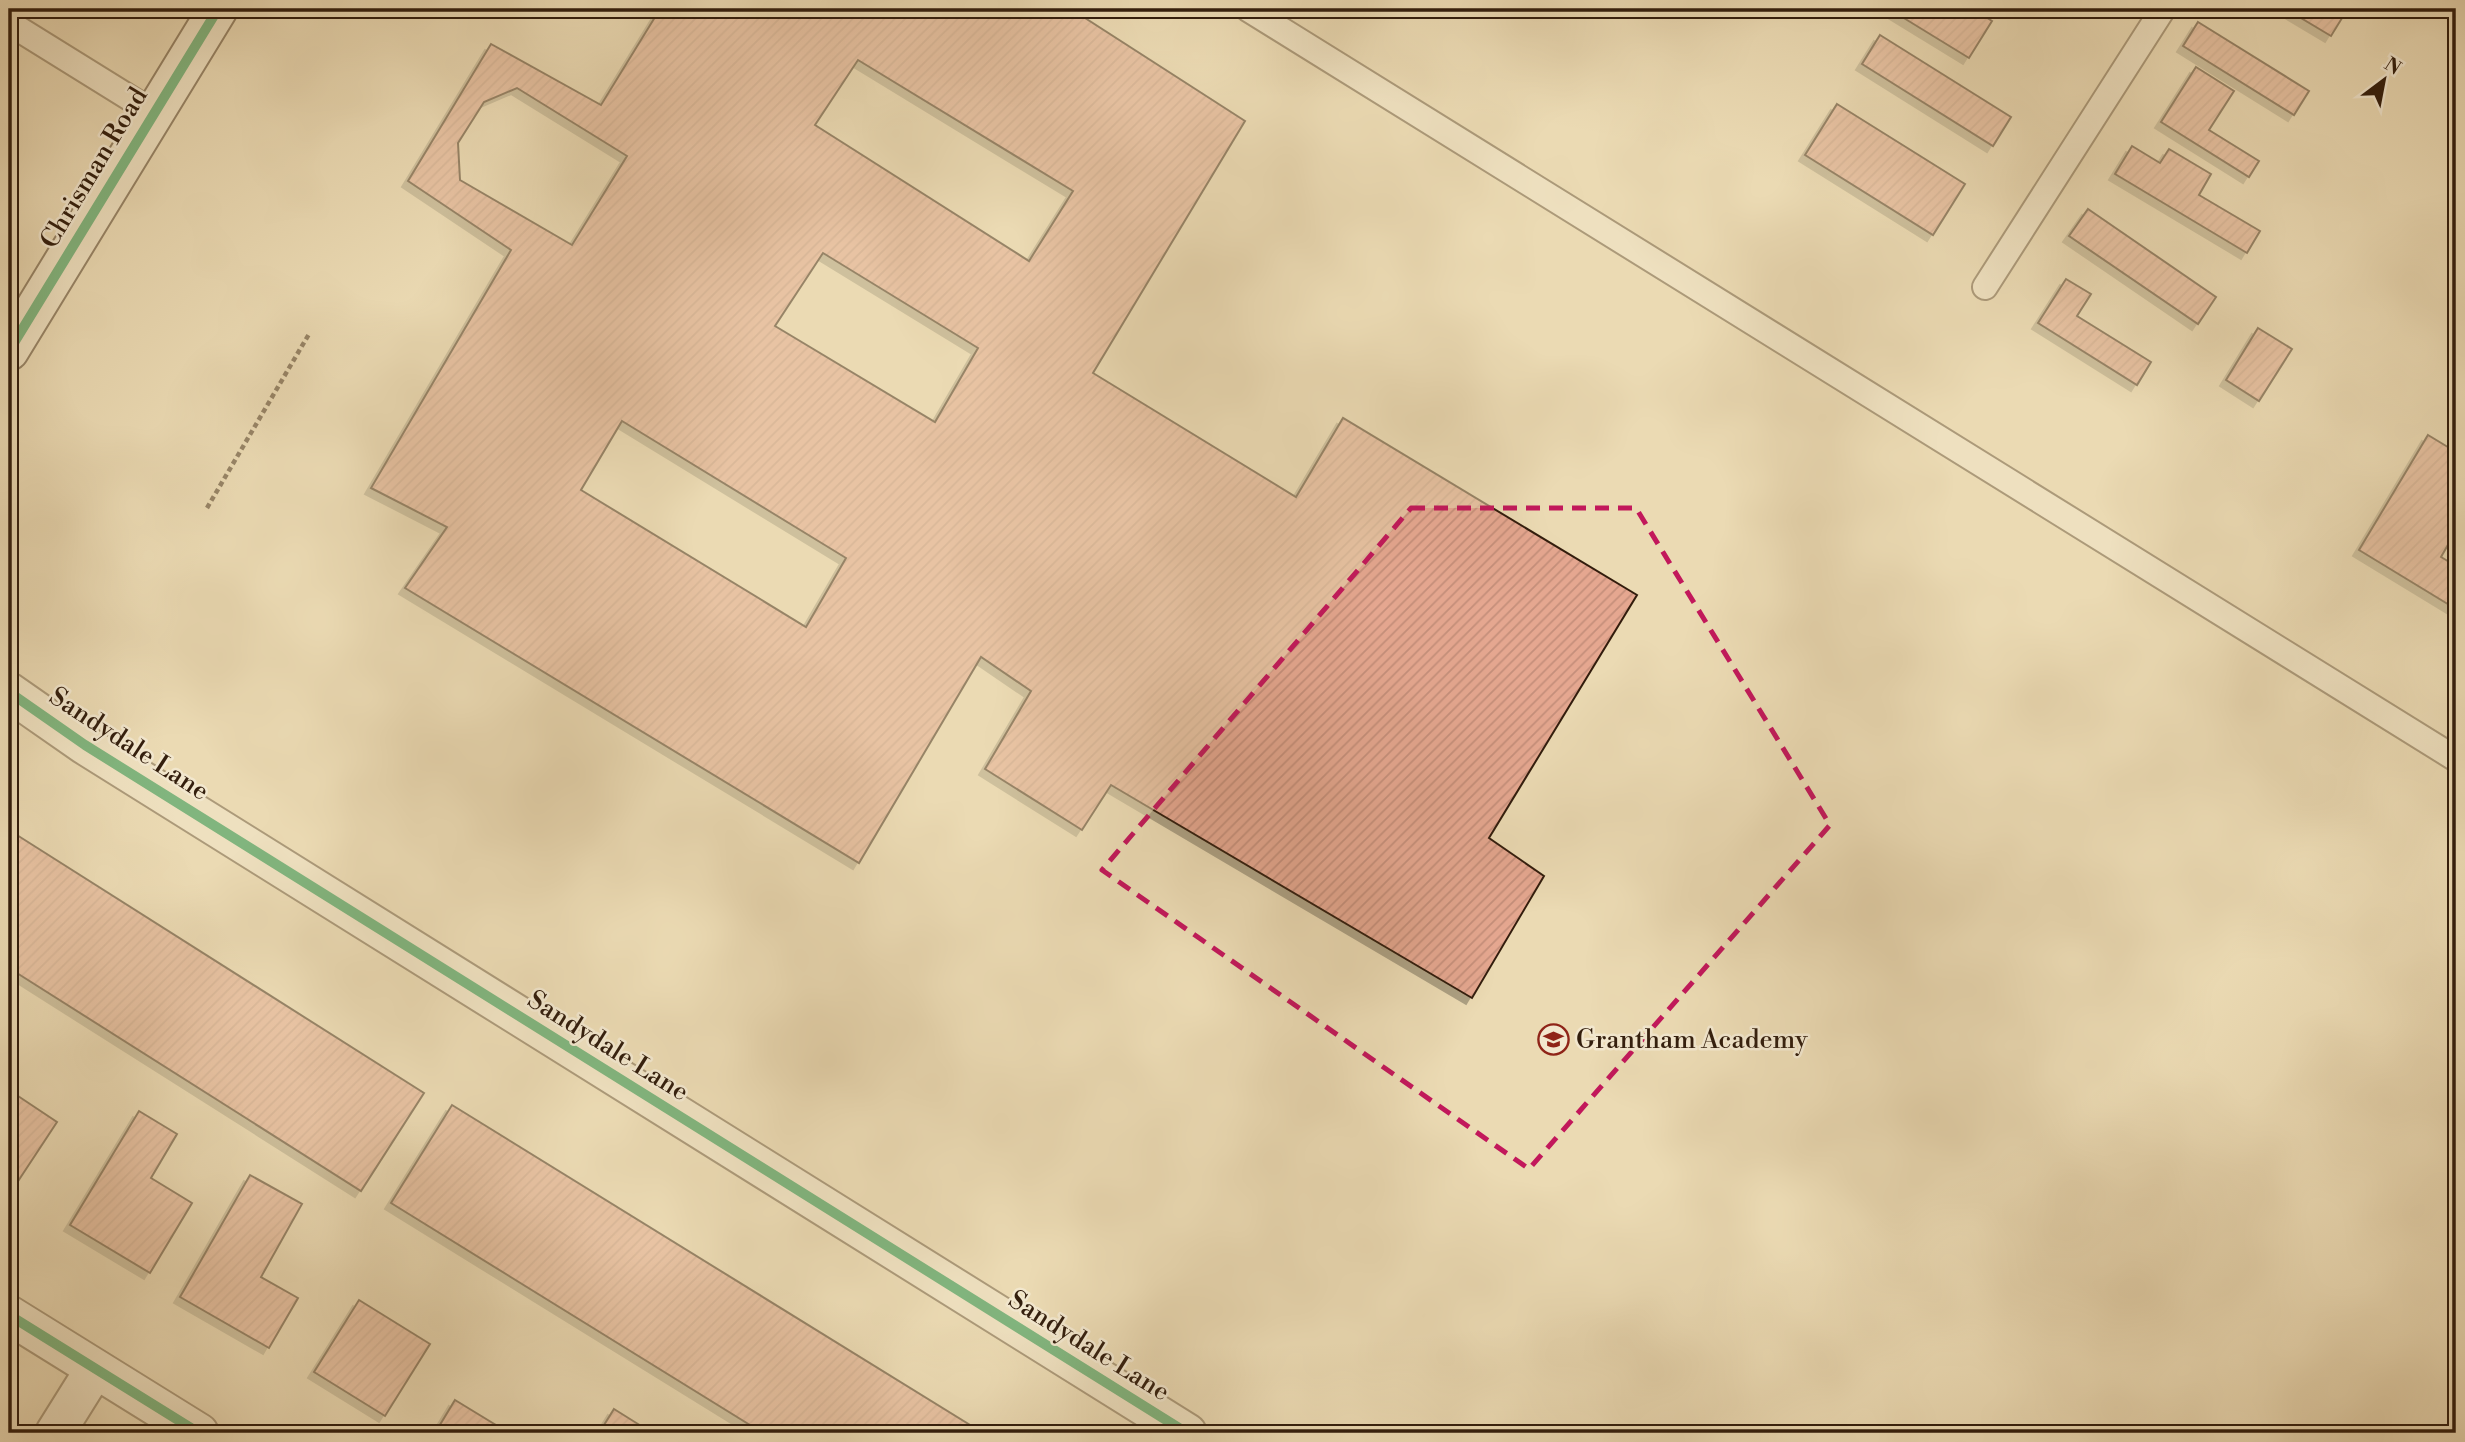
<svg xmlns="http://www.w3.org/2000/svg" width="2465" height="1442" font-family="'Libre Bodoni',serif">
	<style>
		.building { fill: url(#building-hatch); stroke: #331e0d; stroke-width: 2; fill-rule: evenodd; filter: url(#shadow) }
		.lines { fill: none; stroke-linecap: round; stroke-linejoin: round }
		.lane-casing { stroke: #614d36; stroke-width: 28 }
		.street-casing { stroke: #614d36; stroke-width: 42 }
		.secondary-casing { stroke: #331e0d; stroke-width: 42 }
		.path { stroke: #331e0d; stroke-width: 4.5; stroke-dasharray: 5 3.5; stroke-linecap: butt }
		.lane { stroke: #f2e7ce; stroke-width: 24 }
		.street { stroke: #f2e7ce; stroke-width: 38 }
		.secondary { stroke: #f2e7ce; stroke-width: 38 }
		.cycleway-casing { stroke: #f2e7ce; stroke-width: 15 }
		.cycleway { stroke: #00873e; stroke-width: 10 }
		.marked { fill: none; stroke: #c2185b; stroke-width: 5; stroke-dasharray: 14 9; stroke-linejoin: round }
		.labels { text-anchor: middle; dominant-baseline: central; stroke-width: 5; stroke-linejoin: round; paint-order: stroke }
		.street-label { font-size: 26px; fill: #331e0d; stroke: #f2e7ce }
		.poi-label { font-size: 26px; fill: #331e0d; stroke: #f2e7ce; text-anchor: start }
	</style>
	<defs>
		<pattern id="building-hatch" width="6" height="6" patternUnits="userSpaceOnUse" patternTransform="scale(1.75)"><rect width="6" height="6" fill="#e5a790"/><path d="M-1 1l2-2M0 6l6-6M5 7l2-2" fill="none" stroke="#c58f7b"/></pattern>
		<filter id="shadow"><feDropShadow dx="-6" dy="6" stdDeviation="0" flood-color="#0004"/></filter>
	</defs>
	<rect width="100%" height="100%" fill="#ebdab3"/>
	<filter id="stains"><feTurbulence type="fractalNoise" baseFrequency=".00286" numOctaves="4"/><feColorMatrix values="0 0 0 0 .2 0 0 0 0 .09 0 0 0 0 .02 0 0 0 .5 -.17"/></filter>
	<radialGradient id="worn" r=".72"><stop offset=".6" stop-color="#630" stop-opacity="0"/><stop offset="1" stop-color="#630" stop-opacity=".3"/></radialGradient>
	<g class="building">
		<path d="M660,9H1071L1245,121L1093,373L1296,497L1343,418L1637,595L1489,838L1544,876L1472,998L1111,785L1082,830L985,769L1031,691L981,657L859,863L405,588L447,527L371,488L511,250L408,181L491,44L601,105ZM858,60L1073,191L1029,261L815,125ZM517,88L627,156L572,245L460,180L458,143L484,102ZM823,253L978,348L935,422L775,326ZM622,421L846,558L806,627L581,490Z"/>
		<polygon points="1896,9 1973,9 1992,21 1969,58 1894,12"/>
		<polygon points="2286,9 2345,9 2347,10 2331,36"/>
		<polygon points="2198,22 2309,91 2294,115 2183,46"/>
		<polygon points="1880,35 2011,117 1993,146 1862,64"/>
		<polygon points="2196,67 2234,91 2209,130 2259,161 2249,177 2161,122"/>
		<polygon points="1837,104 1965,184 1933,235 1805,155"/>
		<polygon points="2132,146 2160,163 2169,149 2211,174 2199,195 2260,231 2247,253 2115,174"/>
		<polygon points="2088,209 2216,297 2198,324 2069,236"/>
		<polygon points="2066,279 2091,294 2077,316 2151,362 2137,385 2038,323"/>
		<polygon points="2258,328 2292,349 2259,401 2226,380"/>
		<polygon points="2428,435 2456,452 2456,531 2441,557 2456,566 2456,609 2359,550"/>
		<polygon points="9,830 424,1093 361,1191 9,968"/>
		<polygon points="9,1090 57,1122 9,1195"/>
		<polygon points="452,1105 983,1433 763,1433 391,1203"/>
		<polygon points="139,1111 177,1134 151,1178 192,1203 150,1273 70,1225"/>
		<polygon points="250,1175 302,1204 261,1277 298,1298 269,1348 180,1297"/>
		<polygon points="359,1300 430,1344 385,1416 314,1372"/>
		<polygon points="455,1400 509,1433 435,1433"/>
		<polygon points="614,1409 646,1429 644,1433 599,1433"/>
	</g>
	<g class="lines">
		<defs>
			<g id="lane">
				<polyline points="1248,9 2456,759"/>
				<polyline points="9,23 154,113"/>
				<polyline points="1985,287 2163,9"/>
			</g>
			<g id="street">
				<polyline points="9,692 85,745 1187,1433"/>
				<polyline points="9,1315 199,1433"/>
				<polyline points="55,1433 95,1369"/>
			</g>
			<polyline id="secondary" points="9,351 218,9"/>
		</defs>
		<use href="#lane" class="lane-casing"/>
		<use href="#street" class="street-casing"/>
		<use href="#secondary" class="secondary-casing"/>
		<polyline class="path" points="207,508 309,334"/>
		<use href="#lane" class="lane"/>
		<use href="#street" class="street"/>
		<use href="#secondary" class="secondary"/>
		<defs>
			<g id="cycleway">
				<polyline points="9,351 218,9"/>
				<polyline points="9,692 85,745 1187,1433"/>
				<polyline points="9,1315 199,1433"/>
			</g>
		</defs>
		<use href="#cycleway" class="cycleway-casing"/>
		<use href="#cycleway" class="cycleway"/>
	</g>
	<path d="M0 0H2465V1442H0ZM1411,508H1636L1830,825L1529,1169L1102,870Z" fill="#ebdab3" fill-opacity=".55" fill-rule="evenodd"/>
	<path class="marked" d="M1411,508H1636L1830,825L1529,1169L1102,870Z"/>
	<defs>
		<symbol id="school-ring" viewBox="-11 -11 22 22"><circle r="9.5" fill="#f2e7ce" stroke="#8f2418" stroke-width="1.5"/><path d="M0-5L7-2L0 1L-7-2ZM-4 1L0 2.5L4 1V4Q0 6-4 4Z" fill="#8f2418"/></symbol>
	</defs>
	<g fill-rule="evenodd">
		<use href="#school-ring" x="1536" y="1022" width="35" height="35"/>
	</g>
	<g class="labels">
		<g class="street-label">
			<text transform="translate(94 168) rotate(-59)">Chrisman Road</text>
			<text transform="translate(129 744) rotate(33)">Sandydale Lane</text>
			<text transform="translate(608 1046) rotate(32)">Sandydale Lane</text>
			<text transform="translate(1089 1346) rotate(32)">Sandydale Lane</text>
		</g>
		<g class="poi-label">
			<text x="1576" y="1040">Grantham Academy</text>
		</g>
	</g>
	<rect width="2465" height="1442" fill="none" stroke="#ebdab3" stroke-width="35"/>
	<rect x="10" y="10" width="2444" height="1421" fill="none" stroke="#331e0d" stroke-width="3.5"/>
	<rect x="18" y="18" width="2430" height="1407" fill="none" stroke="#331e0d" stroke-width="2"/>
	<g transform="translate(2384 80) rotate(32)" stroke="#f2e7ce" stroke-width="5" paint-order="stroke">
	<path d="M0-5L12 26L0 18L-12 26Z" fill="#331e0d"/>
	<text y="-10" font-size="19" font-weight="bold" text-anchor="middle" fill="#331e0d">N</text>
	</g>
	<rect width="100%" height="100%" filter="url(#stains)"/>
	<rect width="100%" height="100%" fill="url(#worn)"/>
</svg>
